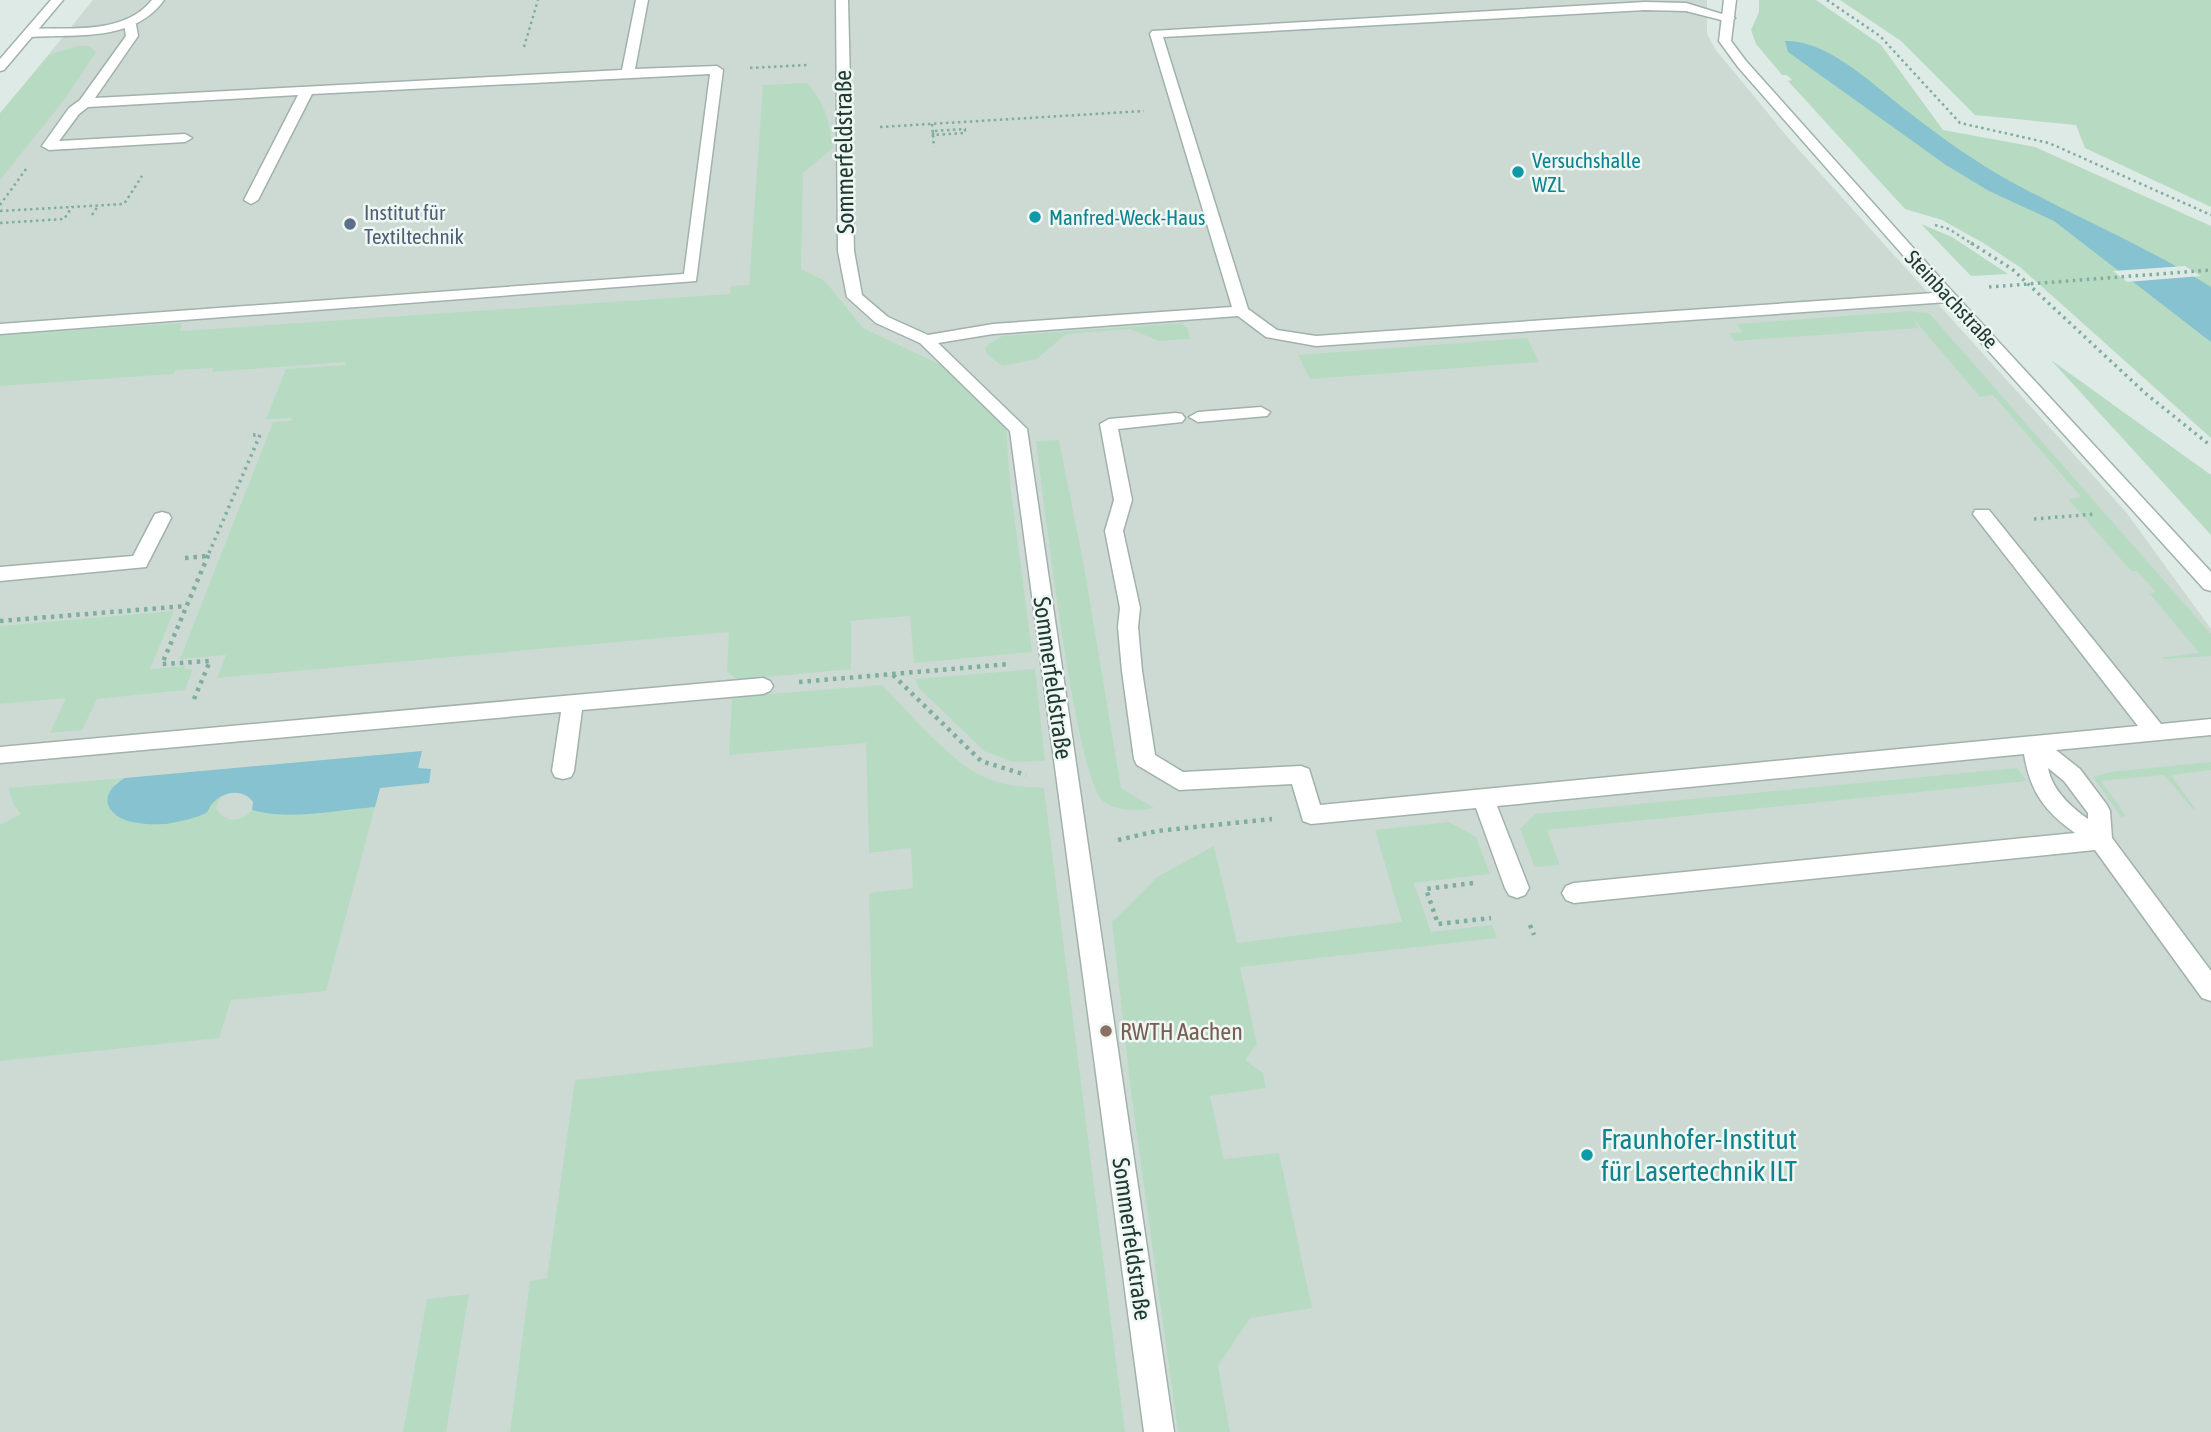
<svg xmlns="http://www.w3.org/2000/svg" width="2211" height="1432" font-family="'Asap Condensed',sans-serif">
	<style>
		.built { fill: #cddad4 }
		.green { fill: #b7dbc2 }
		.water { fill: #86c2cf }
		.pier { fill: #deeae5 }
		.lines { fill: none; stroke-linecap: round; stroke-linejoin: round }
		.service-casing { stroke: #a1b1ac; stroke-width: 3 }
		.minor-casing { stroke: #a1b1ac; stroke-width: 3 }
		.tertiary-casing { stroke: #a1b1ac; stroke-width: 3 }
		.path-far2 { stroke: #7fada0; stroke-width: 2.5; stroke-dasharray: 2.5 3.5; stroke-linecap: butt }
		.path-far1 { stroke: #7fada0; stroke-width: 3.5; stroke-dasharray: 2.5 4.5; stroke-linecap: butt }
		.path { stroke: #7fada0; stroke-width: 4.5; stroke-dasharray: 3.5 5; stroke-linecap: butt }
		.service { fill: #fff; fill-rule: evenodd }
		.minor { fill: #fff; fill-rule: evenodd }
		.tertiary { fill: #fff; fill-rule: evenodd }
		.culture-dot { fill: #0f9aa8; stroke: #eff7f3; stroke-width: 2.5 }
		.service-dot { fill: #5c6f8a; stroke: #eff7f3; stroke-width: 2.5 }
		.education-dot { fill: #8d6e63; stroke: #eff7f3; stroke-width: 2.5 }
		.labels { text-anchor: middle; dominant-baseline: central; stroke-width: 5; stroke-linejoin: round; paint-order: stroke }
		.far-culture-label { font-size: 21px; fill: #0d838f; stroke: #eff7f3; text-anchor: start }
		.far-service-label { font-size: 21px; fill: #4e5e75; stroke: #eff7f3; text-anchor: start }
		.far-street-label { font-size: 21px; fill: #203933; stroke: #eff7f3 }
		.street-label { font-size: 24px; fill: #203933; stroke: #eff7f3 }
		.education-label { font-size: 24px; fill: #785e54; stroke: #eff7f3; text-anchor: start }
		.near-culture-label { font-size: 28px; fill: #0d838f; stroke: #eff7f3; text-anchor: start }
	</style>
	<rect width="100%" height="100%" fill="#deeae5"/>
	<polygon class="built" points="93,0 1707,0 1707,34 1715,49 1790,140 2126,512 2211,629 2211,1432 0,1432 0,114"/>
	<g class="green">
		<polygon points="1759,0 1816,0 1858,29 1881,45 1943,130 2035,147 2211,226 2211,438 2021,268 1985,244 1942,220 1905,209 1788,81 1792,80 1787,75 1782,75 1756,44 1751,30 1759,12"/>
		<polygon points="1840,0 2211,0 2211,207 2085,148 2076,125 1975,115 1901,41"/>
		<polygon points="77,46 89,46 96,52 65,99 0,180 0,113 49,55"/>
		<path d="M807,83C827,106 828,119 833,148L803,173L801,269L825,281L863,328L949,369L1006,426L1010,482L1032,652L914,663L910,616L851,621V669L737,680L727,671L729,632L217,678L226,655L180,659L273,422L291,421L292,418L266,419L286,369L345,365L346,362L212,372L213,368L176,370L174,374L0,386V335L182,323L180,331L730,294L731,286L749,285L763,85Z"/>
		<polygon points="1921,224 1952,237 2008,274 1971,276"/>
		<polygon points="1911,311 1929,313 2211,634 2211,656 2163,659 2163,657 2199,653 2150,594 2156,592 2137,571 2131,571 2068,499 2081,497 1993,395 1980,397 1911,316 1919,328 1734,341 1729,333 1742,332 1737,324"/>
		<polygon points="1182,323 1188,329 1190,339 1159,341 1130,329 1066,334 1037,359 1002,366 988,355 985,349 987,345 1002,336"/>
		<polygon points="1527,338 1539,362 1310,379 1298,355"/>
		<polygon points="2051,360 2211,475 2211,535"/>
		<path d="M1059,440L1084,566L1121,788L1154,808C1139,811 1116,812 1103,801C1075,776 1043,494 1036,441Z"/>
		<polygon points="174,611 150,669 185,666 185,669 193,669 185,690 97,699 82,730 50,733 66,698 0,704 0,626"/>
		<polygon points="1035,669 1045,761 1013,762 984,751 919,688 915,679"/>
		<path d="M882,685C910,713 950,762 986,778C1005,786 1024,787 1044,788L1125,1432H510L530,1281L547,1278L575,1080L873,1047L869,893L913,888L911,848L869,853L866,743L729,755L732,697Z"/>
		<polygon points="2211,762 2211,770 2171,775 2196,810 2193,809 2164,775 2101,781 2126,816 2121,817 2093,777 2110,772"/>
		<polygon points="2017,768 2027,781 1547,830 1560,865 1535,867 1520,829 1535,814"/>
		<path d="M125,778L113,784L213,802L222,795L216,807C223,823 242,823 252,810L294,814L375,807L326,991L231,1000L219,1038L0,1061V825L21,814L14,805L8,788Z"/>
		<polygon points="1449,822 1476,837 1490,874 1414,883 1431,932 1492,925 1497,938 1240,967 1257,1044 1245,1060 1263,1073 1266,1088 1210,1096 1224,1159 1279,1153 1312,1308 1250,1318 1218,1366 1230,1432 1178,1432 1131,1092 1112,922 1157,877 1214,846 1237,943 1402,922 1375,830"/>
		<polygon points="469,1294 446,1432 403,1432 427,1299"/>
	</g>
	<g class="water">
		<path d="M1785,41C1830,40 1876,88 1911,114C1942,138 1974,161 2008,180C2075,217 2146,246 2211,287V342L2054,221L1989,191L1946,165L1788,52Z"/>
		<path d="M422,751L418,768L431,769L429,783L380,788L375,807C336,810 290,821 252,810L253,802C243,788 223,791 212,804C209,807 209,811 206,813C200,817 171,824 164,824C150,825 127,824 116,815C99,802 110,786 125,778Z"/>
	</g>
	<polygon class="pier" points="2185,266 2201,276 2127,282 2113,271"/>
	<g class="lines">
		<defs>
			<g id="service">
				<polygon points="636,0 648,0 635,69 717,66 723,70 696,281 0,334 0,324 684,274 710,74 312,94 258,200 251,204 244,200 298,95 88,107 79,114 59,141 185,134 192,138 185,142 49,150 42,146 69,108 80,100 126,36 124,24 130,20 136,24 138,36 95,98 622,70"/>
				<polygon points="836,0 848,0 854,251 862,295 888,317 928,335 993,324 1232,307 1150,34 1152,31 1645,2 1686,3 1735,18 1729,22 1686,11 1645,10 1163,37 1248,309 1277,330 1316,336 1948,292 1956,297 1948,302 1316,346 1266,337 1238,316 993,334 938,343 1027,429 1174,1432 1144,1432 1010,431 920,343 876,323 847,297 838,251"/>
				<polygon points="1261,407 1270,412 1267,416 1198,422 1189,417 1198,412"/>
				<path d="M1176,413L1182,414L1185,418L1182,422L1118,429L1132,500L1123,531L1140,608L1138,627L1142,671L1155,755L1183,772L1301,766L1309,769L1320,805L2138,726L1973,514L1975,510H1989L2161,724L2211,719V735L2056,750L2080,769L2107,805L2110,811L2112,838L2211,971V1001L2202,998L2095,850L1574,903L1566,900L1562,893L1566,886L1574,883L2075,833C2044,811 2030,791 2024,754L1497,806L1529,888L1525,895L1517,898L1509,895L1505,888L1476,808L1311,824L1303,821L1292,784L1179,790L1137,765L1134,759L1122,671L1118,627L1120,608L1105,531L1114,500L1100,424L1109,419ZM2048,768L2064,781L2088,813V819C2071,807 2052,790 2048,768Z"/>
				<polygon points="162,512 169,514 171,518 146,567 0,581 0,567 133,556 155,514"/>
				<polygon points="763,678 770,681 773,686 770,691 763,694 582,710 574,771 571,777 563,779 555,777 552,771 561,712 0,763 0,747"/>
			</g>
			<g id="minor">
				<path d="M152,0H164C134,42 77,34 30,37L24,33L30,29C71,27 124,35 152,0Z"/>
				<polygon points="1724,0 1736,0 1731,41 1746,61 1949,288 2211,572 2211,591 2204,589 1937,294 1738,67 1719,41"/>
			</g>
			<polygon id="tertiary" points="51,0 63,0 4,70 0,71 0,59"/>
		</defs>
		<use href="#service" class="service-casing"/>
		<use href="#minor" class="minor-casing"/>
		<use href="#tertiary" class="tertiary-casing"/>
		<g class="path-far2">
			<polyline points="1827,0 1880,36 1960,123 2049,143 2211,215"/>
			<polyline points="524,47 538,0"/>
			<polyline points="750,68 807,65"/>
			<polyline points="932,124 933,135"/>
			<polyline points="880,127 1144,111"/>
			<polygon points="965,129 965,133 933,135 933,131"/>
			<polyline points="933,135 934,147"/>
			<polyline points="0,205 26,169"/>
			<polyline points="0,211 71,207"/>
			<polyline points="92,215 98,206"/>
			<polyline points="0,223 64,219 72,207 124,204 142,176"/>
			<polyline points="1935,225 1949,229 1974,245"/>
		</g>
		<g class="path-far1">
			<polyline points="1971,243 2012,269 2145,393 2211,446"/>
			<polyline points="1989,287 2211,270"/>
			<polyline points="2034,519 2096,514"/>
			<polyline points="209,553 260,435 253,435"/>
		</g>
		<g class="path">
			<polyline points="185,558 207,556"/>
			<polyline points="0,621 186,606"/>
			<polyline points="893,675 981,761 1026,775"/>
			<polyline points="799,682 1010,664"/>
			<polyline points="194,699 210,661 162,664 210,551"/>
			<polyline points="1118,840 1157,831 1272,819"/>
			<polyline points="1473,883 1426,889 1438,924 1491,918"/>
			<polyline points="1530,925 1534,935"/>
		</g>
		<use href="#service" class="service"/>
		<use href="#minor" class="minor"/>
		<use href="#tertiary" class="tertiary"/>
	</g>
	<g class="culture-dot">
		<circle cx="1518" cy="172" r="7"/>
		<circle cx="1035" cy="217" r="7"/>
		<circle cx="1587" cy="1155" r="7"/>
	</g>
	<circle class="service-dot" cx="350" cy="224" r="7"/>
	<circle class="education-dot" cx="1106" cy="1031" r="7"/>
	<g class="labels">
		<g class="far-culture-label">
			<text x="1532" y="160">Versuchshalle<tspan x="1532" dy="24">WZL</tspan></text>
			<text x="1049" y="217">Manfred-Weck-Haus</text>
		</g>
		<g class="far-service-label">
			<text x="364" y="212">Institut für<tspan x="364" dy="24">Textiltechnik</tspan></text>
		</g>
		<g class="far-street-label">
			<text transform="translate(1952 299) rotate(47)">Steinbachstraße</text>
		</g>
		<g class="street-label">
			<text transform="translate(844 152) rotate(-91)">Sommerfeldstraße</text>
			<text transform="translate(1053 678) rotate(82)">Sommerfeldstraße</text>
			<text transform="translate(1132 1239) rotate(82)">Sommerfeldstraße</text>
		</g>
		<g class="education-label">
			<text x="1120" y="1031">RWTH Aachen</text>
		</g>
		<g class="near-culture-label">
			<text x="1601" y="1139">Fraunhofer-Institut<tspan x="1601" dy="32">für Lasertechnik ILT</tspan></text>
		</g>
	</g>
</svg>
